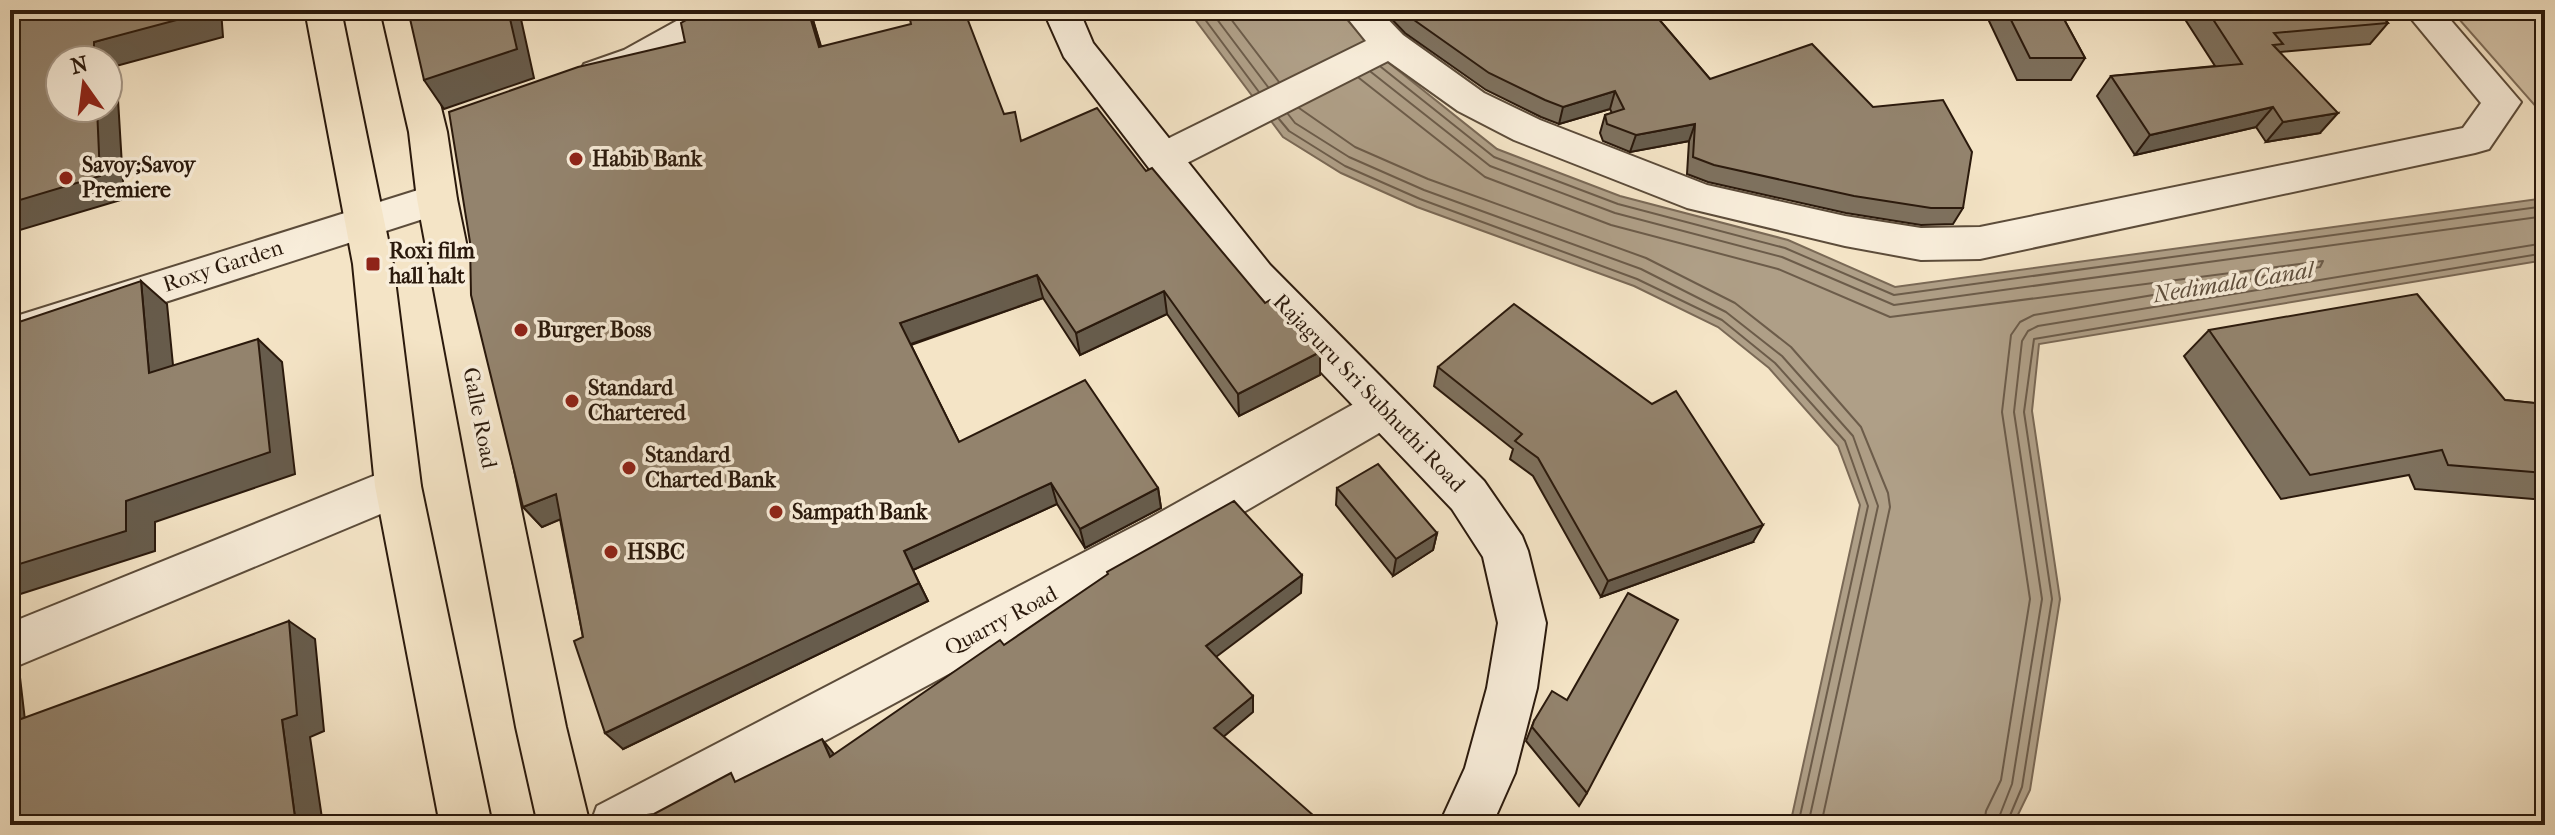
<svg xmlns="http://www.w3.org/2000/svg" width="2555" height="835" font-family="'IM FELL French Canon',serif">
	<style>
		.green { fill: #d2c1a6; stroke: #7e6d59; stroke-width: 2 }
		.water { fill: #af9f87; stroke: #7a6956; stroke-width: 2 }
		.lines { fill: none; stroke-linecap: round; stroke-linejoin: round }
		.shore { stroke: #6c5c4a; stroke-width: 2 }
		.street-casing { stroke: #5c4c3a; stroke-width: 4 }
		.secondary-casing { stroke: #2a190c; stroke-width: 4 }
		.highway-casing { stroke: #2a190c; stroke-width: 4 }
		.street { fill: #f8edda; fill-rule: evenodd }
		.secondary { fill: #f8edda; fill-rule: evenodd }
		.highway { fill: #f4e4c6; fill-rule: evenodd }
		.wall { fill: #7e715e; stroke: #2a190c; stroke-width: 2 }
		.shaded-wall { fill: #675c4c; stroke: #2a190c; stroke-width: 2 }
		.building { fill: #93836d; stroke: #2a190c; stroke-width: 2 }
		.poi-dot { fill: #8f2418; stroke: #f8edda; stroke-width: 3 }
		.labels { text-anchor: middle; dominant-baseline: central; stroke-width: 7; stroke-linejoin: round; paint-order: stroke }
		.poi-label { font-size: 22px; font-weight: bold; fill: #2a190c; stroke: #f8edda; text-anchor: start }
		.street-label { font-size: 22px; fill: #2a190c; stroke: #f8edda }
		.water-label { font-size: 24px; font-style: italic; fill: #5f4f3d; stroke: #f8edda }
	</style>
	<rect width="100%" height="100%" fill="#f4e4c6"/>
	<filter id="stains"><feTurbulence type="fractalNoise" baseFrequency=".0025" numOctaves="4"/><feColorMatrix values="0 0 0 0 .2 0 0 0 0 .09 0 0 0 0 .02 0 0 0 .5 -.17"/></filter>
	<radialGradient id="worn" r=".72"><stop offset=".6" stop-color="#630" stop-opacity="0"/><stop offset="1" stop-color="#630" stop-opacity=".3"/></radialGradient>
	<polygon class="green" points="2451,10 2545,10 2545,117"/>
	<polygon class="water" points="1188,10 1339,10 1374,51 1497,149 1620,196 1788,240 1895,287 2545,198 2545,260 2039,344 2032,411 2060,599 2030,790 2013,825 1790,825 1860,505 1838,446 1769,368 1718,327 1634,286 1417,207 1341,173 1283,137"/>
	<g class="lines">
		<g class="shore">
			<polyline points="1198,10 1259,92"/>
			<polyline points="1210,10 1268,87"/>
			<polyline points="1224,10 1279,82"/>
			<polyline points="1381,67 1494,157 1618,204 1785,248 1894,295 2545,206"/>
			<polyline points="1371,72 1490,166 1615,213 1782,257 1894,305 2545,216"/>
			<polyline points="1359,78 1485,177 1611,225 1778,269 1890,317 2323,261 2320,267 2034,315 2020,322 2011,335 2002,412 2030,599 2001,780 1986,811 1984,825"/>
			<polyline points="1299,108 1355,147 1428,179 1646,258 1735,303 1791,347 1861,427 1888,493 1890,507 1821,825"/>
			<polyline points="1288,114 1295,123 1349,157 1424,190 1641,269 1726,312 1782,356 1853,436 1878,506 1808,825"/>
			<polyline points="1279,119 1289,131 1345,166 1420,199 1637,279 1722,320 1775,363 1845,441 1868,506 1798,825"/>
			<polyline points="1996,825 2012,784 2042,599 2014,412 2022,341 2028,331 2038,326 2545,243"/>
			<polyline points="2006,825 2022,787 2052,599 2024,412 2034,339 2545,253"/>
		</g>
		<defs>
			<g id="street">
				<path d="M705,10H766L761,19C745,23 727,26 712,33C678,50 622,93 584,82L579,73L584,64L624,50L689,14Z"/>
				<polygon points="1341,10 1379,10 1403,35 1484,93 1540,120 1707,185 1845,216 1921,228 1980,227 2463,128 2481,103 2404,10 2442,10 2521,102 2489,149 2475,153 1980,259 1921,260 1845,246 1687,208 1514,140 1458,111 1388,61 1179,167 1165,171 1151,167 1146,157 1151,147 1366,41"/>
				<polygon points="437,184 451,188 457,199 451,210 10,352 10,318"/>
				<polygon points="1383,391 1398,396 1405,409 1398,422 1182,548 669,825 590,825 597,806 1150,518 1368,396"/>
				<polygon points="398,466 414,472 421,486 414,500 10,669 10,623"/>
			</g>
			<polygon id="secondary" points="1043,10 1079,10 1093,43 1270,265 1484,481 1522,536 1528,551 1546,623 1537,688 1515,773 1492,825 1439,825 1465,768 1487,688 1498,623 1483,557 1452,509 1240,287 1064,57"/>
			<g id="highway">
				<polygon points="305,10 341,10 393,264 421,486 492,825 440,825 375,486 353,264"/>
				<polygon points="381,10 417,10 447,132 457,199 566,727 590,825 538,825 516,727 417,199 409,132"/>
			</g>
		</defs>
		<use href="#street" class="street-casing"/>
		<use href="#secondary" class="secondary-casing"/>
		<use href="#highway" class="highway-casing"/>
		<use href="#street" class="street"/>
		<use href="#secondary" class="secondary"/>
		<use href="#highway" class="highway"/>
	</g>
	<g class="wall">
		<polygon points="704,10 810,10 821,46 1004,114 1021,141 1146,171 1265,303 1320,352 1320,375 1239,416 1167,314 1080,355 1043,298 911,345 959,442 1158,488 1161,508 1085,548 1057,504 913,570 928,601 623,749 583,637 560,519 542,527 523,507 685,42"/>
		<polygon points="1383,10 1651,10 1710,79 1963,208 1953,224 1921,225 1846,213 1708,182 1687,174 1689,141 1630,152 1603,141 1600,133 1605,115 1612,113 1610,109 1559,124 1541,117 1486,90 1405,33"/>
		<polygon points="1797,10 1860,10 1803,19"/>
		<polygon points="1995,10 2059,10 2085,58 2071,80 2017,80 1989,21"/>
		<polygon points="2179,10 2377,10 2388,23 2370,44 2280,52 2320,133 2266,142 2256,127 2135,155 2097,96 2111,76 2215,66"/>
		<polygon points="2209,330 2505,400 2545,404 2545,500 2415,489 2409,475 2281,499 2184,356"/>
		<polygon points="1438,367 1753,542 1601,597 1533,476 1510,459 1513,449 1434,386"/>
		<polygon points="1337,488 1437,533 1433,550 1393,576 1336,505"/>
		<polygon points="1534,721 1587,793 1579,806 1526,741"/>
	</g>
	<g class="shaded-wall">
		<polygon points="203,10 221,10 223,37 116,66 124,199 10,233 10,203 97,108 108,108 108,60 94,60 94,42"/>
		<polygon points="508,10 519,10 534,78 444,109 424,80"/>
		<polygon points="808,10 810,10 828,72 819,47"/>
		<polygon points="1615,91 1610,109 1559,124 1563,107"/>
		<polygon points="2273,107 2256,127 2135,155 2150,135"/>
		<polygon points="2338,113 2320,133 2266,142 2283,122"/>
		<polygon points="1695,124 1689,141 1630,152 1636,135"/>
		<polygon points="1037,275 1043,298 908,345 900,323"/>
		<polygon points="141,281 167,304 176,396 149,373"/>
		<polygon points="1164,291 1167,314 1080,355 1076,333"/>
		<polygon points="258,339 282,362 295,474 155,522 155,551 11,597 13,619 10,621 10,567 126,501"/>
		<polygon points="1320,352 1320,375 1239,416 1238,394"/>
		<polygon points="1051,483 1057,504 913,570 904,551"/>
		<polygon points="1158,488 1161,508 1085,548 1080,529"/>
		<polygon points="556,494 573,514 542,527 523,507"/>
		<polygon points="1763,525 1753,542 1601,597 1608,581"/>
		<polygon points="1437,533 1433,550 1393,576 1396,559"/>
		<polygon points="1302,575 1301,593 1208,663 1206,646"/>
		<polygon points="919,583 928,601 623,749 605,733"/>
		<polygon points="289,621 315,639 324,731 310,737 323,825 296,825 282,720"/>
		<polygon points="10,664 19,669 28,746 10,738"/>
		<polygon points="1253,696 1253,712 1216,743 1214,728"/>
		<polygon points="822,739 834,754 830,757"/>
	</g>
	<g class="building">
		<polygon points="10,10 203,10 203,13 94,42 94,60 60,60 60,108 97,108 100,176 10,203"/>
		<polygon points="408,10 508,10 517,49 424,80"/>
		<polygon points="704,10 808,10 819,47 911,24 908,10 964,10 1004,114 1015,112 1021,141 1097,108 1146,171 1152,168 1265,303 1270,300 1320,352 1238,394 1164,291 1076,333 1037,275 900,323 959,442 1085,380 1158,488 1080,529 1051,483 904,551 919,583 605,733 574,641 583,637 556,494 523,507 471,295 470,242 449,112 578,67 685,42 681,23"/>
		<polygon points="1402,10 1651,10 1710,79 1812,44 1873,107 1943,100 1972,152 1963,208 1931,208 1854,196 1714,165 1693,157 1695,124 1636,135 1607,124 1605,115 1624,109 1615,91 1563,107 1545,100 1489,73 1407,15"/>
		<polygon points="2006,10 2059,10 2085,58 2030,58"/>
		<polygon points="2207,10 2377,10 2388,23 2274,33 2283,44 2273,45 2338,113 2283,122 2273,107 2150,135 2111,76 2242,64"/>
		<polygon points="141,281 149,373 258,339 270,452 126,501 126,531 10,567 10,325"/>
		<polygon points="2417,294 2505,400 2545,404 2545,473 2448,465 2442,450 2310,475 2209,330"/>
		<polygon points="1514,304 1652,404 1676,391 1763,525 1608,581 1538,458 1515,441 1522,434 1438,367"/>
		<polygon points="1378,464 1437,533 1396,559 1337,488"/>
		<polygon points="1234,501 1302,575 1206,646 1253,696 1214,728 1322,823 1320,825 634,825 631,817 654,814 731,773 735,782 822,739 830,757 1000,640 1004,645 1108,574 1107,572"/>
		<polygon points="1628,593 1678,620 1587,793 1532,727 1534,721 1552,691 1567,700"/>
		<polygon points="289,621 297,715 282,720 296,825 10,825 10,723"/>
	</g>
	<g class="poi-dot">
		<circle cx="576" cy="159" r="8"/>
		<circle cx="66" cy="178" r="8"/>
		<rect x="365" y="256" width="16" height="16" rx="4"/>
		<circle cx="521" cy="330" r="8"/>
		<circle cx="572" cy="401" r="8"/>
		<circle cx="629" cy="468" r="8"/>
		<circle cx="776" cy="512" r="8"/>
		<circle cx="611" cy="552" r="8"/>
	</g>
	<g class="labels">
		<g class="poi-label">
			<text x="592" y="159">Habib Bank</text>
			<text x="82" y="165">Savoy;Savoy<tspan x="82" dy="25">Premiere</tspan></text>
			<text x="389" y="251">Roxi film<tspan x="389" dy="25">hall halt</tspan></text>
			<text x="537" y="330">Burger Boss</text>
			<text x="588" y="388">Standard<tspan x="588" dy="25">Chartered</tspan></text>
			<text x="645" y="455">Standard<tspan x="645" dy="25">Charted Bank</tspan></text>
			<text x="792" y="512">Sampath Bank</text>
			<text x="627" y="552">HSBC</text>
		</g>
		<g class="street-label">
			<text transform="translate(223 266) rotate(-18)">Roxy Garden</text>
			<text transform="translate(1369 393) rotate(46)">Rajaguru Sri Subhuthi Road</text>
			<text transform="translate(480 418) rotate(79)">Galle Road</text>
			<text transform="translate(1001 621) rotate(-28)">Quarry Road</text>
		</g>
		<g class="water-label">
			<text transform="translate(2233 282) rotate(-9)">Nedimala Canal</text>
		</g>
	</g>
	<rect width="2555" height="835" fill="none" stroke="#f4e4c6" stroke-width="40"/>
	<rect x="12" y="12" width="2531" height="811" fill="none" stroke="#2a190c" stroke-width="4"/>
	<rect x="20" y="20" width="2515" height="795" fill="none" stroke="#2a190c" stroke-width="2"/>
	<g transform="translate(84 84) rotate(346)"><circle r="38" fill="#f8edda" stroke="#a69888" stroke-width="2"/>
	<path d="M0-6L14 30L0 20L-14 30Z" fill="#8f2418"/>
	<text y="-12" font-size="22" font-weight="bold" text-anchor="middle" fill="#2a190c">N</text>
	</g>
	<rect width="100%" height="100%" filter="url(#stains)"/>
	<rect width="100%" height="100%" fill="url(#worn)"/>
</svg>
